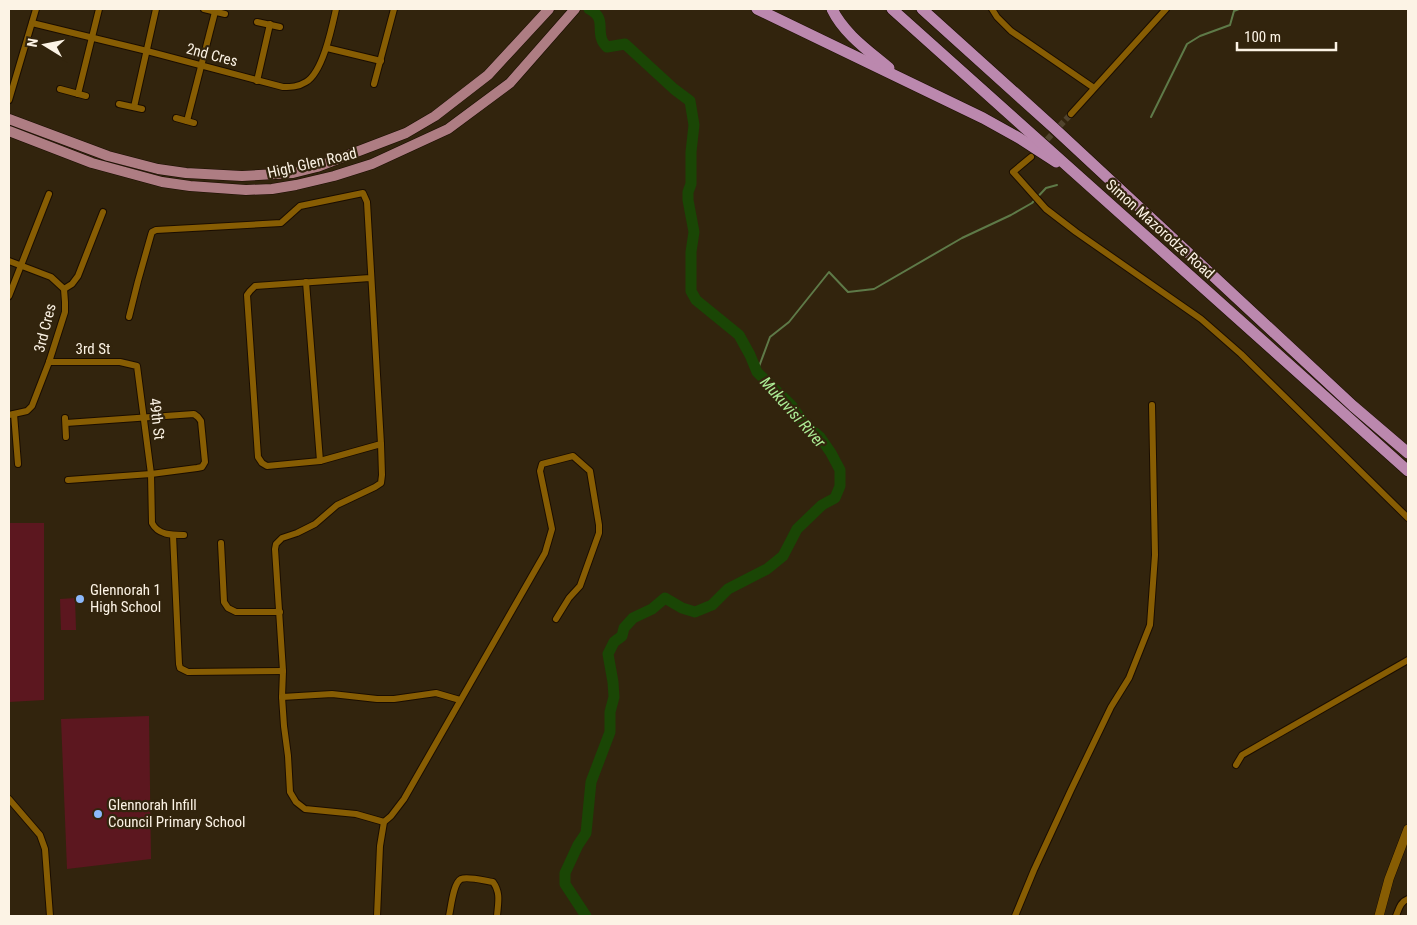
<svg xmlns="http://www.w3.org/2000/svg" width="1417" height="925" font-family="'Roboto Condensed',sans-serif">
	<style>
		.green { fill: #5c171f }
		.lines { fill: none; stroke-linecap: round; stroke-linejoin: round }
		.stream { stroke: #5e7a48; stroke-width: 2 }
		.river { stroke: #1a4605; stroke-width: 11 }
		.minor-tunnel { stroke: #50432d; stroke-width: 6; stroke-dasharray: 6 3; stroke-linecap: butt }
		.minor-casing { stroke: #1a0d00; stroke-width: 8 }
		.tertiary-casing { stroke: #1a0d00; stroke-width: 10 }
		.primary-casing { stroke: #1a0d00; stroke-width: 11 }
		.trunk-casing { stroke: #1a0d00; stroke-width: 12 }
		.minor { stroke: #875d03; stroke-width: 6 }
		.tertiary { stroke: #875d03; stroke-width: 9 }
		.primary { stroke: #ae7d83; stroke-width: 10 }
		.trunk { stroke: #bb88ae; stroke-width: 11 }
		.poi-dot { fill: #8cb9fc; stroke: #32240d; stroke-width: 2 }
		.labels { text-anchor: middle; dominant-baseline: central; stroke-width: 4.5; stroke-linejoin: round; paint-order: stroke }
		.street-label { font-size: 15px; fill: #fcf3e5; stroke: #32240d }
		.poi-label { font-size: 15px; fill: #fcf3e5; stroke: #32240d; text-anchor: start }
		.water-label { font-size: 16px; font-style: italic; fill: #aced96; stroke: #32240d }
	</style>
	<rect width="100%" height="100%" fill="#32240d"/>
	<g class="green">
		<polygon points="9,523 44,523 44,700 9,702"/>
		<polygon points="75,598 76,630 61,630 60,599"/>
		<polygon points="149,716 151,859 67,869 61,719"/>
	</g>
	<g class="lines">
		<g class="stream">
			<polyline points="1151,117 1187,44 1200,36 1230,25 1234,11 1239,9"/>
			<polyline points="757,372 770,337 789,322 829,272 848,292 874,289 962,238 1011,215 1032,203 1046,188 1057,185"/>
		</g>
		<path class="river" d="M586,916L565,884V873L578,845L586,833L591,782L610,732V712L614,697L613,682L608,654L614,642L622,636L624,628L633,618L652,609L665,598L682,608L695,612L712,605L728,589L767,569L783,556L797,529L822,505L835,498L840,486V470L831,453L820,437L804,424L792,406L757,372L750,355L739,335L696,300L691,291V252L694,232L688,200V192L691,184V152L694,125L690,101L674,89L625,44L607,47C605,45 603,43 602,40C597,28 606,18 589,9"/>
		<polyline class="minor-tunnel" points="1041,146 1071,114"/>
		<defs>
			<g id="minor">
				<polyline points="204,9 225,14"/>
				<polyline points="992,9 997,17 1011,31 1094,88"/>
				<polyline points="257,22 280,27"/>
				<path d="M32,23L147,51L283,87C291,87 298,87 306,82C323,72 332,27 336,9"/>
				<polyline points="327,48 381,61"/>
				<polyline points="257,81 270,24"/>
				<polyline points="374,84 394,9"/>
				<polyline points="60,89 86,96"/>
				<polyline points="78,94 99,9"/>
				<polyline points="9,100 36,9"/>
				<polyline points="119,104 142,109"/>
				<polyline points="134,107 156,9"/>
				<polyline points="1071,114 1166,9"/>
				<polyline points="176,118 194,123"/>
				<polyline points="187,121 215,12"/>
				<polyline points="1031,157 1013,172 1046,209 1076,232 1201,319 1241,354 1408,518"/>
				<polyline points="9,261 51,277 64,289 65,302 65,312 49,362 32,406 27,411 9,415"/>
				<polyline points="306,282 320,461"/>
				<polyline points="64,289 72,284 78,276 103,212"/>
				<polyline points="9,296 49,194"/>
				<polyline points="129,317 138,281 151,235 152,232 156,230 281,223 300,206 363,193 367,202 381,444 320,461 267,466 262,463 258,457 247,295 250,291 255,286 370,278"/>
				<path d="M49,362H120L137,366L151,474L152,523C158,535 171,535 184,535"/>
				<polyline points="14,414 18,464"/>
				<polyline points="65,418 66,437"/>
				<polyline points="66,423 194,414 198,417 201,421 205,462 202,467 197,468 151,474 68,480"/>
				<polyline points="381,444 382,475 381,483 375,487 337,505 315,524 297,533 282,538 276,544 275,549 283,671 282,697 284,726 288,756 290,792 296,802 305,809 356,814 384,822"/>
				<polyline points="173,535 179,664 180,668 188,672 283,671"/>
				<polyline points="221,543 224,602 228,608 236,612 280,612"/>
				<polyline points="282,697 332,694 377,699 394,699 436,693 460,700"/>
				<polyline points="1236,765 1242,755 1408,660"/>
				<polyline points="9,799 40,835 45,849 50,916"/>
				<polyline points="377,916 380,846 384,822 391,816 404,799 545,553 552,529 540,471 542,464 573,456 590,471 599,525 599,533 580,586 569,598 556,619"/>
				<path d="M449,916C451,908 453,883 461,879C468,876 485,881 493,882C501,893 498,903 497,916"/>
				<polyline points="1015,916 1034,870 1071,790 1111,707 1129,678 1150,625 1155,555 1152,405"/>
				<path d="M1396,916C1399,909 1400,902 1408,899"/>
			</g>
			<polyline id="tertiary" points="1379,916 1389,879 1408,829"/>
			<g id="primary">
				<polyline points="9,119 108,156 158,169 186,173 242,176 293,173 317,167 406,133 435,116 488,75 549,9"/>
				<polyline points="9,131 92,163 162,182 190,186 246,190 272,189 296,185 334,176 372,164 448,129 510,83 575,9"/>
			</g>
			<g id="trunk">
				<polyline points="757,9 983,118 1019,138 1056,162"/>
				<path d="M832,9C844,34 869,51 889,68"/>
				<polyline points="892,9 1408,471"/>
				<polyline points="922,9 1054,128 1353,406 1408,453"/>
			</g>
		</defs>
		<use href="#minor" class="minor-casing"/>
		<use href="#tertiary" class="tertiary-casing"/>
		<use href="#primary" class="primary-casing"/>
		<use href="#trunk" class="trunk-casing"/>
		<use href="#minor" class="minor"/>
		<use href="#tertiary" class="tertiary"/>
		<use href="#primary" class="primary"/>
		<use href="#trunk" class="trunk"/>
	</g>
	<g class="poi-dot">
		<circle cx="80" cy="599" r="5"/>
		<circle cx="98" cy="814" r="5"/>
	</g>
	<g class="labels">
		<g class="street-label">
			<text transform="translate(212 55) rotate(15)">2nd Cres</text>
			<text transform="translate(312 163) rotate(-13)">High Glen Road</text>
			<text transform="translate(1160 229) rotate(42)">Simon Mazorodze Road</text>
			<text transform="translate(45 328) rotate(-76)">3rd Cres</text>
			<text x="93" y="349">3rd St</text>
			<text transform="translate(157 419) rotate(83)">49th St</text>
		</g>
		<g class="poi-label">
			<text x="90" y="590">Glennorah 1<tspan x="90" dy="17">High School</tspan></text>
			<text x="108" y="805">Glennorah Infill<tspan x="108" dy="17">Council Primary School</tspan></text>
		</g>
		<g class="water-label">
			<text transform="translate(793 412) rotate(48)">Mukuvisi River</text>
		</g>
	</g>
	<rect width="1417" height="925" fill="none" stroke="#fcf3e5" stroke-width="20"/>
	<g transform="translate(45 45) rotate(280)" stroke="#32240d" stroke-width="4" paint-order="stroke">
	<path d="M0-4L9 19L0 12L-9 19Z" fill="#fcf3e5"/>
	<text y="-8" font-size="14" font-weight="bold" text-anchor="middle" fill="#fcf3e5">N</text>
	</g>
	<path d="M1237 42v8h99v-8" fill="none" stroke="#fcf3e5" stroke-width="2.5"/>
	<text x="1244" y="42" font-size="15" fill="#fcf3e5" stroke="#32240d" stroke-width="4" paint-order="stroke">100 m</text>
</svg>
